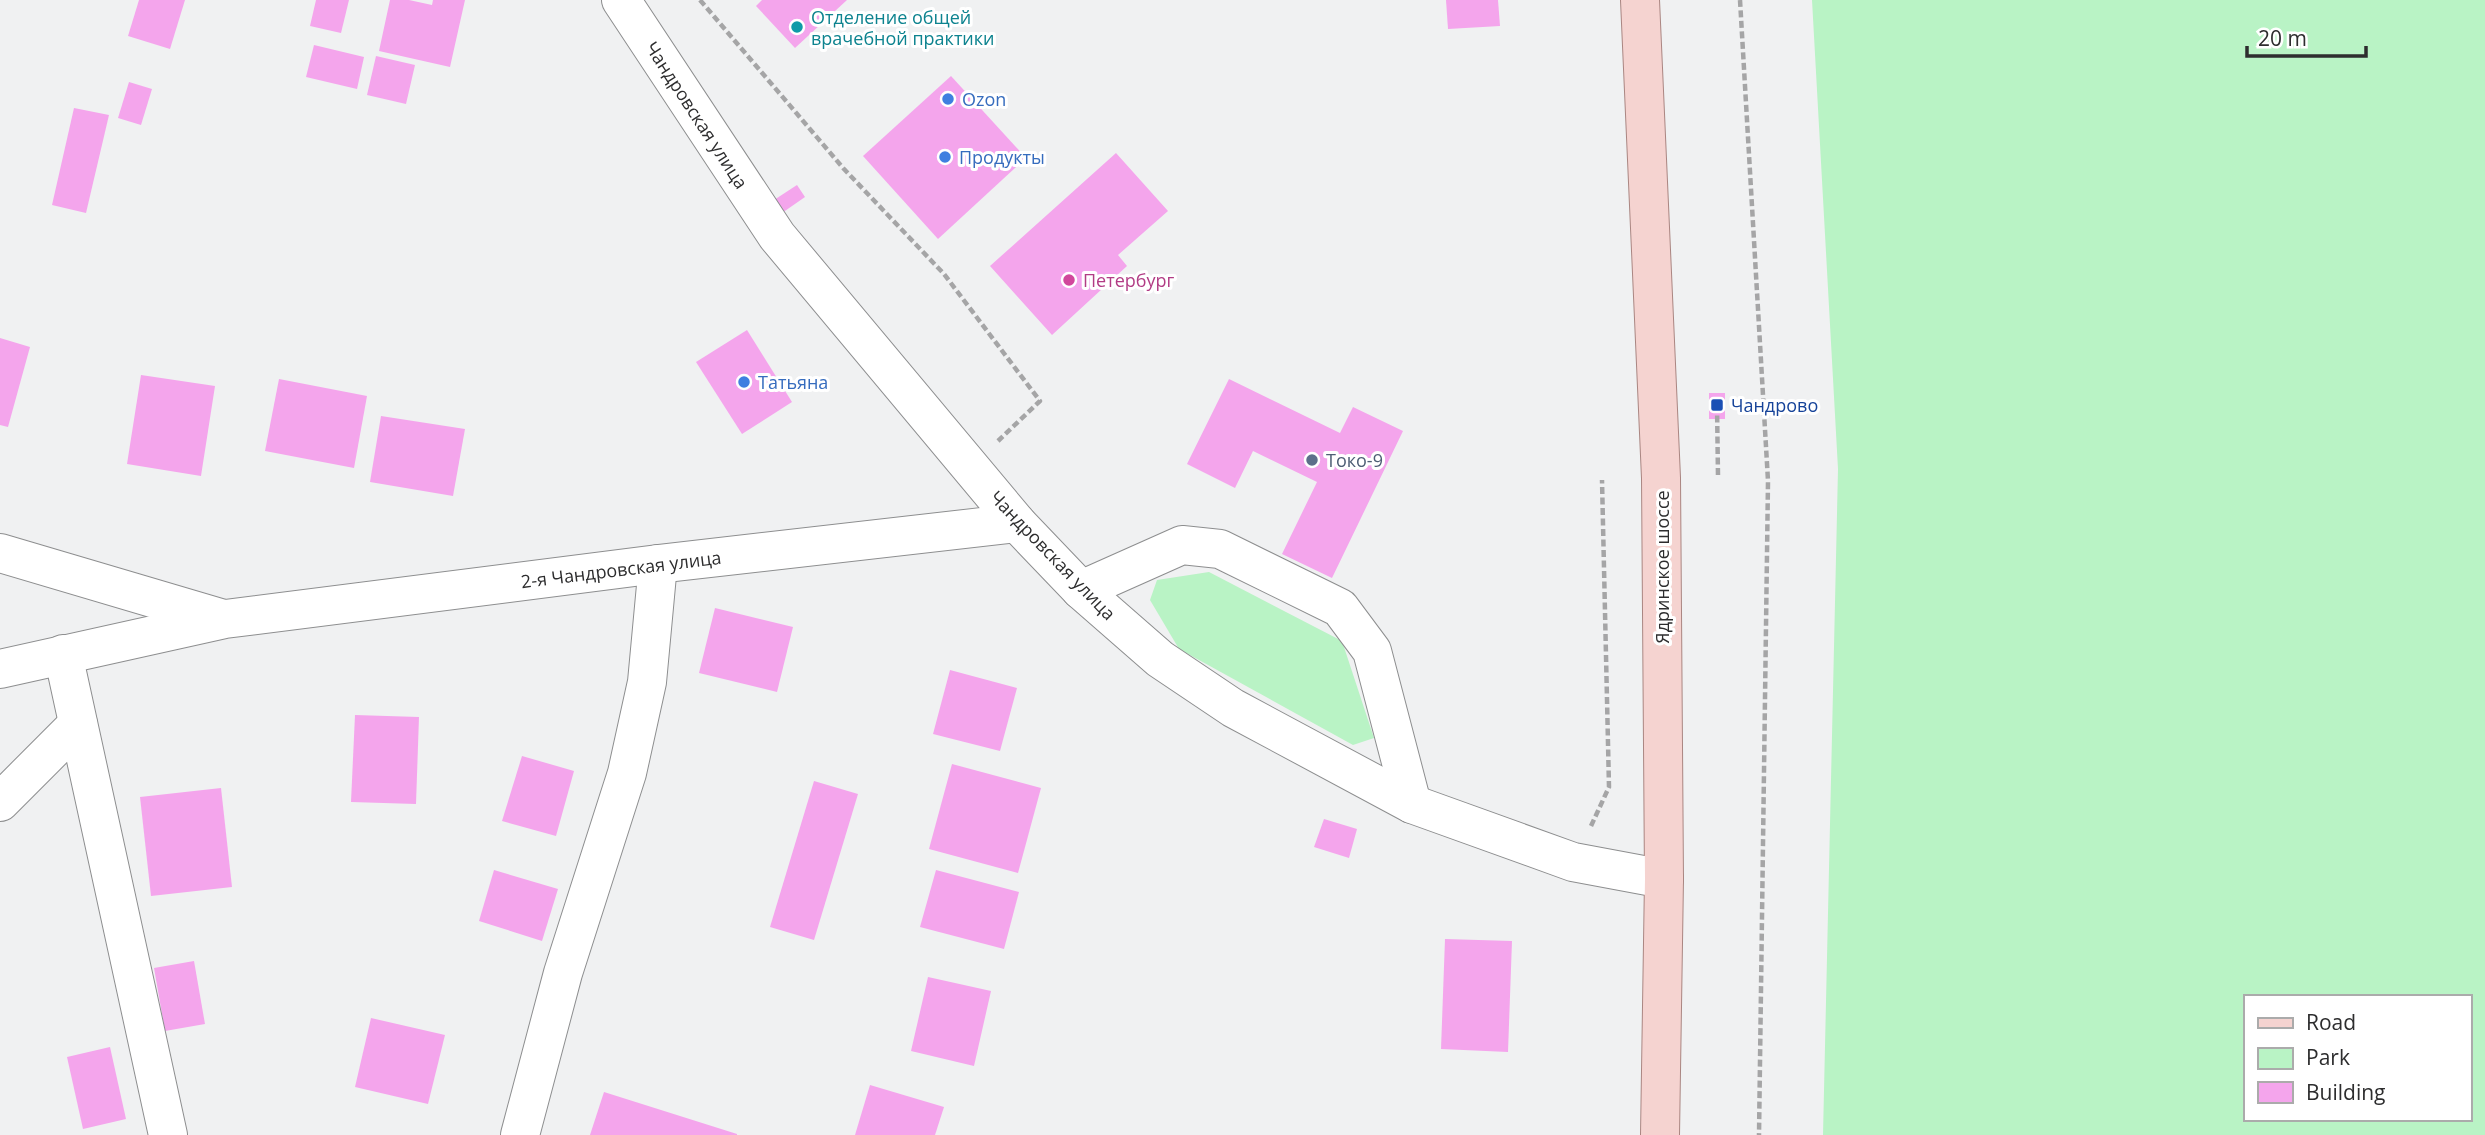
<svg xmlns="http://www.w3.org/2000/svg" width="2485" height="1135" font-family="'Open Sans',sans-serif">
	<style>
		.green { fill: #b9f3c5; fill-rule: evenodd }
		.building { fill: #f4a5ec }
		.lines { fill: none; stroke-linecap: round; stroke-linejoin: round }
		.minor-casing { stroke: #8d8e8f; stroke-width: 40 }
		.major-casing { stroke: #aa8682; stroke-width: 40 }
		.path { stroke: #a5a5a6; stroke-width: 4.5; stroke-dasharray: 7 3.5; stroke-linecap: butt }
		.minor { stroke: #fff; stroke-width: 38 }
		.major { stroke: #f5d3d0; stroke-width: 38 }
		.culture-dot { fill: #0f9aa8; stroke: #fff; stroke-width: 2.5 }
		.shop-dot { fill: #3f7fe0; stroke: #fff; stroke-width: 2.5 }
		.hotel-dot { fill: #d1479c; stroke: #fff; stroke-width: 2.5 }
		.transit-dot { fill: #1a4fb4; stroke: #fff; stroke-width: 2.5 }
		.service-dot { fill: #5c6f8a; stroke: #fff; stroke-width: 2.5 }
		.labels { text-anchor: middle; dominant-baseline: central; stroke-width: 6; stroke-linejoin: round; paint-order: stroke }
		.culture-label { font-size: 18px; fill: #0d838f; stroke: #fff; text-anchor: start }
		.shop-label { font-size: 18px; fill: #366cbe; stroke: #fff; text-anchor: start }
		.street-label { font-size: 18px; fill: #2d2d2e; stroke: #fff }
		.hotel-label { font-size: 18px; fill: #b23c85; stroke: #fff; text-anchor: start }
		.transit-label { font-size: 18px; fill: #164399; stroke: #fff; text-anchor: start }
		.service-label { font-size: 18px; fill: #4e5e75; stroke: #fff; text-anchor: start }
	</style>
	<rect width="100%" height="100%" fill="#f0f1f2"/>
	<g class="green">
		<path d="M1812,0H2485V1135H1823L1838,469ZM2245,997H2469V1119H2245Z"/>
		<polygon points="1209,572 1342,641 1374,738 1353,745 1179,649 1150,600 1157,580"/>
	</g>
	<g class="building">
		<polygon points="139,0 185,0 170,49 128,36"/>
		<polygon points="316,0 349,0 341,33 310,26"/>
		<polygon points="390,0 409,0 432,5 433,0 465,0 450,67 379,51"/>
		<polygon points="762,0 847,0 795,48 756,6"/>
		<polygon points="1446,0 1498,0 1500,26 1448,29"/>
		<polygon points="314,45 364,57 357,89 306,77"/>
		<polygon points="376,56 415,65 406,104 367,95"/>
		<polygon points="951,76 1026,158 938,239 863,156"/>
		<polygon points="129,82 152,89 141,125 118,118"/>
		<polygon points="74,108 109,115 86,213 52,205"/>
		<polygon points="1116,153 1168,211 1118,255 1127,266 1052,335 990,266"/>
		<polygon points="797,185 805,197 782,213 774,200"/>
		<polygon points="747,330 792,402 742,434 696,362"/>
		<polygon points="0,338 30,347 8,427 0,425"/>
		<polygon points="141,375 215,386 201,476 127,464"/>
		<polygon points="279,379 367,396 354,468 265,451"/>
		<polygon points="1229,379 1340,433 1353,407 1403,431 1332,578 1282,554 1317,482 1253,451 1235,488 1187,464"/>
		<rect x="1709" y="393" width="16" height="26"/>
		<polygon points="381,416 465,429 453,496 370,482"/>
		<polygon points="715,608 793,627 777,692 699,673"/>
		<polygon points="950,670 1017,688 1000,751 933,734"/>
		<polygon points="355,715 419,717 416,804 351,802"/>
		<polygon points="522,756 574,771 556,836 502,821"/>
		<polygon points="952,764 1041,788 1018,873 929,849"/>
		<polygon points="814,781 858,794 814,940 770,927"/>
		<polygon points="221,788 232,887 151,896 140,797"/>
		<polygon points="1324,819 1357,829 1349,858 1314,847"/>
		<polygon points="494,870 558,889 542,941 479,921"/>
		<polygon points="936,870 1019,892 1004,949 920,927"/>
		<polygon points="1445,939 1512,941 1508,1052 1441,1049"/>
		<polygon points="194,961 205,1024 165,1031 154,968"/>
		<polygon points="928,977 991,991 974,1066 911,1051"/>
		<polygon points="371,1018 445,1035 428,1104 355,1087"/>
		<polygon points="110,1047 126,1119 83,1129 67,1057"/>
		<polygon points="870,1085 944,1107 935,1135 855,1135"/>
		<polygon points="604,1092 737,1134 737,1135 590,1135"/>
	</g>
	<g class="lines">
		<defs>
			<g id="minor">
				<polyline points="621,0 777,236 1017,523 1081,590 1160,659 1233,708 1412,804 1573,862 1664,879"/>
				<polyline points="0,553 220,618"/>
				<polyline points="1081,590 1182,545 1220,549 1340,608 1372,651 1412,804"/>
				<polyline points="63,654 168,1135"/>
				<polyline points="0,669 225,619 658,564 1017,523"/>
				<polyline points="0,802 78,724"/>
				<polyline points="520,1135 563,973 627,773 647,682 658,564"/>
			</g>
			<polyline id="major" points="1640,0 1661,478 1664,879 1660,1135"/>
		</defs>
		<use href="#minor" class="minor-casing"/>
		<use href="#major" class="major-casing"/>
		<g class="path">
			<polyline points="700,0 844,169 944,274 1040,401 998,441"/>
			<polyline points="1740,0 1768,481 1759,1135"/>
			<polyline points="1717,405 1718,476"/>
			<polyline points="1591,826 1609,787 1602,480"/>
		</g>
		<use href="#minor" class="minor"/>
		<use href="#major" class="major"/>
	</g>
	<circle class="culture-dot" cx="797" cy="27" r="7"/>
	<g class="shop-dot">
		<circle cx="948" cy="99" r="7"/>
		<circle cx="945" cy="157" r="7"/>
		<circle cx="744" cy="382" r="7"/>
	</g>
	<circle class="hotel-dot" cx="1069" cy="280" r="7"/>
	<rect class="transit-dot" x="1710" y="398" width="14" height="14" rx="3.5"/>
	<circle class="service-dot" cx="1312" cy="460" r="7"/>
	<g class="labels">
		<g class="culture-label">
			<text x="811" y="17">Отделение общей<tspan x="811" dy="21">врачебной практики</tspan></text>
		</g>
		<g class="shop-label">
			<text x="962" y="99">Ozon</text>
			<text x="959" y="157">Продукты</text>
			<text x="758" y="382">Татьяна</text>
		</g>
		<g class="street-label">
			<text transform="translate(697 115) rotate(57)">Чандровская улица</text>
			<text transform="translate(1053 555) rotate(46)">Чандровская улица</text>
			<text transform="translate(1662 567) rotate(-90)">Ядринское шоссе</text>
			<text transform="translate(621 569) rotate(-7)">2-я Чандровская улица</text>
		</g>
		<g class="hotel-label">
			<text x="1083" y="280">Петербург</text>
		</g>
		<g class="transit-label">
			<text x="1731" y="405">Чандрово</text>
		</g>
		<g class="service-label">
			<text x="1326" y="460">Токо-9</text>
		</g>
	</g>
	<rect x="2244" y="995" width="228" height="126" fill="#ffffff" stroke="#ababab" stroke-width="2"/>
	<rect x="2258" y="1018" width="35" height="10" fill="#f5d3d0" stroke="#ababab" stroke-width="2"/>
	<text x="2306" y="1030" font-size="21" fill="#2d2d2e">Road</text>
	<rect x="2258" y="1048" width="35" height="21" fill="#b9f3c5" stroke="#ababab" stroke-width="2"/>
	<text x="2306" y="1065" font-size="21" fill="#2d2d2e">Park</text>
	<rect x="2258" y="1082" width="35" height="21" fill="#f4a5ec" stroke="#ababab" stroke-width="2"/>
	<text x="2306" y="1100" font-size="21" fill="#2d2d2e">Building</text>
	<path d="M2247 46v10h119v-10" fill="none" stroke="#2d2d2e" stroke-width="3.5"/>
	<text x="2258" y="46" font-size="21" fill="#2d2d2e" stroke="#ffffff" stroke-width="5" paint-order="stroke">20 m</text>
</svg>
